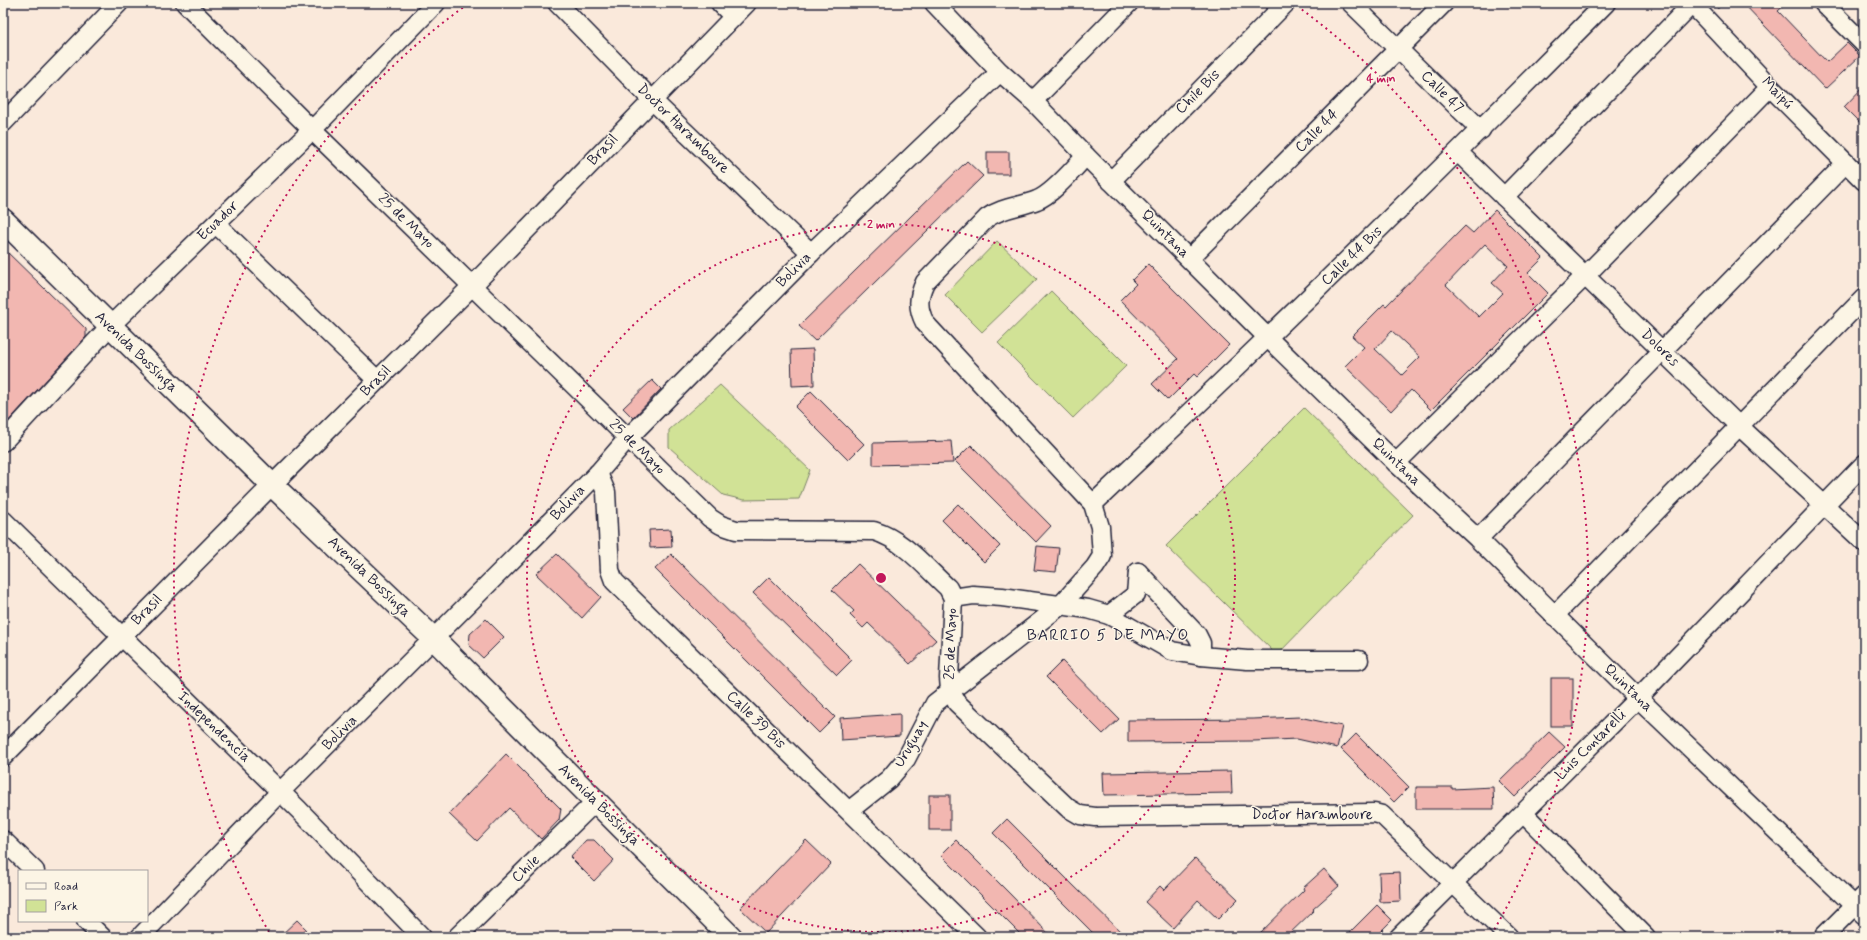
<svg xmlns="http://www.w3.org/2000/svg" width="1867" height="940" font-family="Mynerve,sans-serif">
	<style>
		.green { fill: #d1e296; stroke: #7a8268 }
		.building { fill: #f2b7b1; stroke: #22223b; fill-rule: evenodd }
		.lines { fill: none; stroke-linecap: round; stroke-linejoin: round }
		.minor-casing { stroke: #22223b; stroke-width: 21 }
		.secondary-casing { stroke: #22223b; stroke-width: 25 }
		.path { stroke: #22223b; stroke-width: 2.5; stroke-dasharray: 3 3; stroke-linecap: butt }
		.minor { stroke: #fcf5e5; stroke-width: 18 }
		.secondary { stroke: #fcf5e5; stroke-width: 22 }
		.ring { fill: none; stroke: #c2185b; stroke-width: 2; stroke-dasharray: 2 4 }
		.labels { text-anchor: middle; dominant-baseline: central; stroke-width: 3; stroke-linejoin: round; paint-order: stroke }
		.street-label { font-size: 15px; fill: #22223b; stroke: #fcf5e5 }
		.neighbourhood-label { font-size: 16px; letter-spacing: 1px; fill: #22223b; stroke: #fcf5e5 }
		.centre { fill: #c2185b; stroke: #fcf5e5; stroke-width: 2 }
		.ring-label { font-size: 12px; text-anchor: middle; font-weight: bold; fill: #c2185b; stroke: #fcf5e5; stroke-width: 3; stroke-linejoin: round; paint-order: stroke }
	</style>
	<rect width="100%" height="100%" fill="#fae9db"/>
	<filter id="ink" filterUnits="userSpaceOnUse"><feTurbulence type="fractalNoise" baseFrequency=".025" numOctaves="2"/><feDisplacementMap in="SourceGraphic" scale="8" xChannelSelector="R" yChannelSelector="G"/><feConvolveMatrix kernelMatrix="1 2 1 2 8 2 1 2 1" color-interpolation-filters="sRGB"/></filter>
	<g filter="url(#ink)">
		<g class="green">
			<polygon points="997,241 1037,279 982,332 945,295"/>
			<polygon points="1051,291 1126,366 1073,418 998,343"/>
			<polygon points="720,385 810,470 799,499 744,500 723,495 669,447 669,430"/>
			<polygon points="1304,408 1413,515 1277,655 1166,546"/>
		</g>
		<g class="building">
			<polygon points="1743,3 1787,3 1778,11 1827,62 1847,43 1860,56 1825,89"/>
			<polygon points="1864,86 1864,127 1844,107"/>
			<rect x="987" y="152" width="22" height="22"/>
			<polygon points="967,161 983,176 815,341 799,326"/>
			<path d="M1495,210L1543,258L1528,273L1548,293L1431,410L1411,390L1391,411L1345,366L1364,347L1352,336L1384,304L1386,306L1465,226L1473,233ZM1485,244L1508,266L1492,283L1503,293L1479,317L1446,285ZM1392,331L1420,357L1402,375L1375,349Z"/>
			<polygon points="3,248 86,329 86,337 3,427"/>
			<polygon points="1148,264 1229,345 1197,377 1194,374 1168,400 1152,384 1178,359 1120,300 1136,284 1132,280"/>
			<polygon points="813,349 814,385 792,386 791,350"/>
			<polygon points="652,380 661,389 633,418 623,408"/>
			<polygon points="811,391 864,444 848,460 795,407"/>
			<polygon points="951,441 953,463 873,465 873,443"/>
			<polygon points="971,445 1051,526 1036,542 955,461"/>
			<polygon points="958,504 1000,546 984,562 942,520"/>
			<polygon points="671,529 672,547 650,548 649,530"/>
			<polygon points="1037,546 1059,548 1056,572 1034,570"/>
			<polygon points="557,554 601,597 582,618 536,574"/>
			<polygon points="671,554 835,717 819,733 655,569"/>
			<polygon points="858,564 936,640 910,664 868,623 863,628 850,615 854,611 832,590"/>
			<polygon points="769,577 852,660 837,675 753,593"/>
			<polygon points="486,619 504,637 483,658 469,645 470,634"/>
			<polygon points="1062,661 1119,719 1103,734 1046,677"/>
			<rect x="1551" y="678" width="22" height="48"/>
			<polygon points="900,714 900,736 841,740 840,718"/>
			<polygon points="1299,717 1342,726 1337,748 1297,739 1254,741 1128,742 1128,720 1253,719"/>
			<polygon points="1549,732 1565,747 1515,797 1499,781"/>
			<polygon points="1356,734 1409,787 1394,802 1341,749"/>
			<polygon points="506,754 561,809 559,820 541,839 509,808 477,841 449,814"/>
			<polygon points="1231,771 1232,793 1104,795 1103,773"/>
			<polygon points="1416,787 1452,787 1452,789 1493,787 1494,809 1416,809"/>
			<rect x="929" y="795" width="21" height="35"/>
			<polygon points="1007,819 1073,885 1126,937 1097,937 993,833"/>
			<polygon points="586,840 594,840 614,860 594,881 570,857"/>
			<polygon points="806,840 831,864 766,933 740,908"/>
			<polygon points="956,840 1010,894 1052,937 1023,937 941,855"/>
			<polygon points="1195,858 1238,899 1218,919 1198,900 1173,928 1145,902 1160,886 1164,890"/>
			<polygon points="1324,869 1339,886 1313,909 1314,910 1286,937 1256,937 1304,890 1303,888"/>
			<polygon points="1400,872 1401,901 1380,902 1379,873"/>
			<polygon points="1377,905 1392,920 1375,937 1345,937"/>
			<polygon points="297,920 306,929 298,937 279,937"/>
		</g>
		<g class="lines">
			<defs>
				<g id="minor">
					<path d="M185,3L312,130L710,518L721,525L736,530L874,531C904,540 926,568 948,588L953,598L949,678L950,690L957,703L1068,808L1080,815L1095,817L1374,813L1382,815L1509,937"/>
					<polyline points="557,3 652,100 811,253"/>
					<polyline points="720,3 733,16"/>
					<polyline points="934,3 1000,72 1033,101 1086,156 1268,338 1396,463 1478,539 1638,698 1864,915"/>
					<polyline points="1351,3 1481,130"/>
					<polyline points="1691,3 1770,87 1864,181"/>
					<polyline points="1823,3 1864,44"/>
					<polyline points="1033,101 1129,3"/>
					<polyline points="3,123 119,3"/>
					<polyline points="1458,152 1739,426 1864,542"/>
					<polyline points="1111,181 1286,3"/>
					<polyline points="1504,197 1692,4"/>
					<polyline points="216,224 377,380"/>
					<polyline points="1190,258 1444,3"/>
					<polyline points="3,442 110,326 312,130 436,3"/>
					<polyline points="1396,463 1586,275 1770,87"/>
					<polyline points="598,473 606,492 610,570 614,581 977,937"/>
					<path d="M1093,504C1267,340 1438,173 1606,3"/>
					<polyline points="3,520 299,810 422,937"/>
					<polyline points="1478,539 1846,163"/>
					<polyline points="1138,572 1197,635 1201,643 1201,656"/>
					<polyline points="953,598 973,595 1002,597 1088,609 1109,615 1172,651 1201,656 1247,660 1359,660"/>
					<polyline points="1109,615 1136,594 1138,572"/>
					<polyline points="1554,616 1864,298"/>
					<polyline points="3,757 272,485 472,286 747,3"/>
					<path d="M850,810L889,779L906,759L935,703L1060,606L1095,567L1102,556L1100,527L1093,504L925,323C917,308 918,297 925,282L987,218C1002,207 1020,207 1037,200C1053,194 1073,169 1086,156"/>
					<polyline points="1524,814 1646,937"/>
					<polyline points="3,840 35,871"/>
					<polyline points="86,921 102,937"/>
					<polyline points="140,937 280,792 535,537 598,473 628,438 811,253 1000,72"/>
					<polyline points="457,937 595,802"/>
					<polyline points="1399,937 1638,698 1864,464"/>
					<polyline points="1823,937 1864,896"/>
				</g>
				<polyline id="secondary" points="3,220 272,485 434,639 731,937"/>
			</defs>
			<use href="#minor" class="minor-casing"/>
			<use href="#secondary" class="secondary-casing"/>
			<polyline class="path" points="1717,8 1722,3"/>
			<use href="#minor" class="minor"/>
			<use href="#secondary" class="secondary"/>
		</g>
	</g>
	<g class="ring">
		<circle cx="881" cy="578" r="354"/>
		<path d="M272 937A707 707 0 0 1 465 6M1297 6A707 707 0 0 1 1490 937"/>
	</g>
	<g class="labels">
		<g class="street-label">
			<text transform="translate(1198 92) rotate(-45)">Chile Bis</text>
			<text transform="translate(1442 92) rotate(45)">Calle 47</text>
			<text transform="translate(1777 93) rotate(46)">Maipú</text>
			<text transform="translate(683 129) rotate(44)">Doctor Haramboure</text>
			<text transform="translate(1317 131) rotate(-45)">Calle 44</text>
			<text transform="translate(603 150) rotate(-46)">Brasil</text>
			<text transform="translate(218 221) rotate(-44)">Ecuador</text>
			<text transform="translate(406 221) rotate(44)">25 de Mayo</text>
			<text transform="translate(1165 234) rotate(45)">Quintana</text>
			<text transform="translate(1352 256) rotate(-44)">Calle 44 Bis</text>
			<text transform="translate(794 270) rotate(-45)">Bolivia</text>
			<text transform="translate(1660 348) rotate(44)">Dolores</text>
			<text transform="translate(136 352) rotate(44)">Avenida Bossinga</text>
			<text transform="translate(376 381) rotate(-45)">Brasil</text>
			<text transform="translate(637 447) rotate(44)">25 de Mayo</text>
			<text transform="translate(1396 462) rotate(44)">Quintana</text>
			<text transform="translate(568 503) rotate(-46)">Bolivia</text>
			<text transform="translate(369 577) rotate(44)">Avenida Bossinga</text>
			<text transform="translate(147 610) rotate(-45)">Brasil</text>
			<text transform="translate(951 644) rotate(-88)">25 de Mayo</text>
			<text transform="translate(1628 688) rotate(44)">Quintana</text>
			<text transform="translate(756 720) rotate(44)">Calle 39 Bis</text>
			<text transform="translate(214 727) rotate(44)">Independencía</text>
			<text transform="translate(340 733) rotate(-45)">Bolivia</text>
			<text transform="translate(911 744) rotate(-60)">Uruguay</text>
			<text transform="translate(1591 745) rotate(-45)">Luis Contarelli</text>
			<text transform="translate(599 805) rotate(45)">Avenida Bossinga</text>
			<text x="1312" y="815">Doctor Haramboure</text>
			<text transform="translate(526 869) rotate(-44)">Chile</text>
		</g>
		<g class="neighbourhood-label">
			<text x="1108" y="635">BARRIO 5 DE MAYO</text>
		</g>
	</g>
	<circle cx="881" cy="578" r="6" class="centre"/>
	<g class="ring-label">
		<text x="1381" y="82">4 min</text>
		<text x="881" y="228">2 min</text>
	</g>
	<rect width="1867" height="940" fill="none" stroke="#fcf5e5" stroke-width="16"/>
	<rect x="8" y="8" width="1851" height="924" fill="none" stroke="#22223b" stroke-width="1.5" filter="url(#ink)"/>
	<rect x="18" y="870" width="130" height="52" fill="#fcf5e5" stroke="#a5a1a1"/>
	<rect x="26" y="883" width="20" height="6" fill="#fcf5e5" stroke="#a5a1a1"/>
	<text x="54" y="890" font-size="12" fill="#22223b">Road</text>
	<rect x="26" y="900" width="20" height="12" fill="#d1e296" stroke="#a5a1a1"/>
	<text x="54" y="910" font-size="12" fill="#22223b">Park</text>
</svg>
